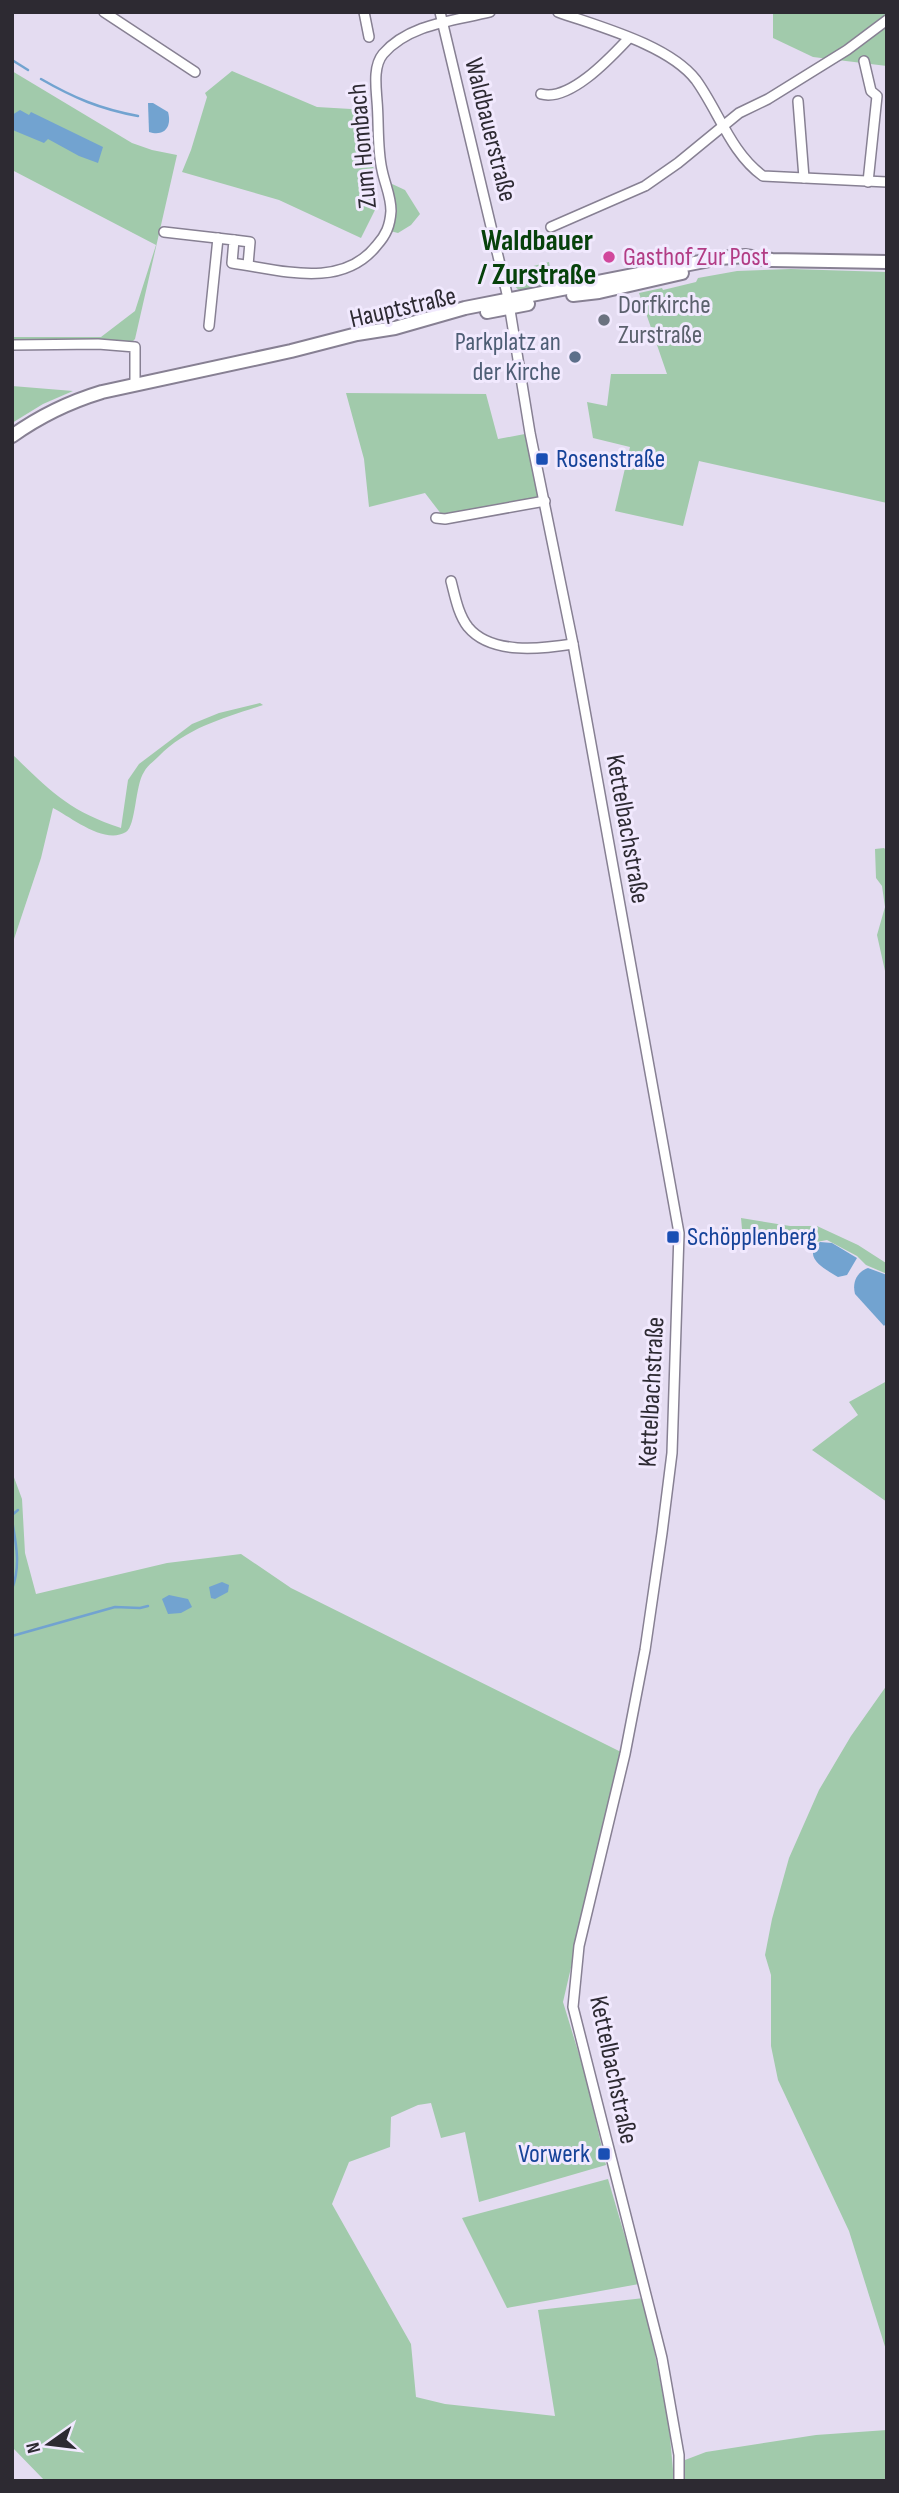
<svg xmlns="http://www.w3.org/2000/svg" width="899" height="2493" font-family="'Sofia Sans Condensed',sans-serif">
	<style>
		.green { fill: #a1caab }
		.water { fill: #72a3d0 }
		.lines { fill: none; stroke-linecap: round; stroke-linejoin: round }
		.stream { stroke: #72a3d0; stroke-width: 2.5 }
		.street-casing { stroke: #878093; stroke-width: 12 }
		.secondary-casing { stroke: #878093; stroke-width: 16 }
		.street { stroke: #fff; stroke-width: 9 }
		.secondary { stroke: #fff; stroke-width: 12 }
		.hotel-dot { fill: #d1479c; stroke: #f1e9fe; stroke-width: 2.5 }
		.worship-dot { fill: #6b7280; stroke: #f1e9fe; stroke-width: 2.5 }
		.service-dot { fill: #5c6f8a; stroke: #f1e9fe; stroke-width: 2.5 }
		.transit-dot { fill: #1a4fb4; stroke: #f1e9fe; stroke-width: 2.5 }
		.labels { text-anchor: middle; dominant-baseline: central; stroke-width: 6; stroke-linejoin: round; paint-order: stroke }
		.street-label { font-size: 26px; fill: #2d2a32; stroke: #f1e9fe }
		.hotel-label { font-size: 26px; fill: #b23c85; stroke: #f1e9fe; text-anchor: start }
		.worship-label { font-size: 26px; fill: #5b616d; stroke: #f1e9fe; text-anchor: start }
		.service-label { font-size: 26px; fill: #4e5e75; stroke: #f1e9fe; text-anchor: end }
		.transit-label { font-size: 26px; fill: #164399; stroke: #f1e9fe; text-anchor: start }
		.quarter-label { font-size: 30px; font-weight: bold; fill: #06410b; stroke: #f1e9fe }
	</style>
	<rect width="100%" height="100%" fill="#e4dcf1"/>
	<g class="green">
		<polygon points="773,12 887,12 887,66 813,57 773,38"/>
		<polygon points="12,71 132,143 152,150 177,155 135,339 132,342 12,342 12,337 101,337 135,311 156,245 12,170"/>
		<polygon points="232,71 317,107 368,110 377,206 361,238 279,200 182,172 191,150 207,97 205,93"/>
		<path d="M390,183L405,190L420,214L411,225L398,233L390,231C395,217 395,198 390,183Z"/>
		<polygon points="549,262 553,285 520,291 511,283 510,272"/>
		<polygon points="791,269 887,272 887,503 699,461 683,526 615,511 630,447 593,438 587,402 607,406 611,374 667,374 639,293 662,288 663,290 696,282 698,278 737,271"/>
		<polygon points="12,386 73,391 43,404 12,423"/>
		<polygon points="346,393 486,394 498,439 530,433 545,501 445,519 425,493 369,507 364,459"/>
		<path d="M260,703L263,705C225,718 188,727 159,756C154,761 147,766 144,772C135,785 136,826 126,832C104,845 71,817 53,808L41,858L12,945V754C50,791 69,811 121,828L128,780L139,764L192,724L219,713Z"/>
		<polygon points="884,848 887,851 887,980 877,935 885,907 882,886 876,878 875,849"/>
		<polygon points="741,1218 790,1226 817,1226 858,1245 886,1263 887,1274 866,1265 857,1256 827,1240 796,1246 766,1241 759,1230 742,1229"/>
		<polygon points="887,1381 887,1502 812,1450 858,1415 849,1402"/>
		<polygon points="12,1472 22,1499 25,1553 36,1594 167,1563 241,1554 291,1588 621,1752 563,2002 585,2074 606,2165 479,2202 465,2132 441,2138 431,2103 418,2105 391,2117 390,2147 349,2162 332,2204 411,2344 416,2397 445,2404 555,2416 538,2310 644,2298 669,2426 674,2481 45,2481 12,2447"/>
		<polygon points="887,1685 887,2353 849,2231 778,2080 771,2046 771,1975 765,1955 772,1919 789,1858 819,1790 851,1736"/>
		<polygon points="608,2179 639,2284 507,2308 462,2218"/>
		<polygon points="887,2430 887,2481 685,2481 685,2460 706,2452 816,2435"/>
	</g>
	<g class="water">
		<path d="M148,103H153L168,112C172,126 165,137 149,132Z"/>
		<polygon points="20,110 29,115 31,112 103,147 98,163 79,156 48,139 44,143 15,131 12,129 12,115"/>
		<path d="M820,1242L832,1243L857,1258L847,1275L838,1277C825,1269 801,1257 820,1242Z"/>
		<path d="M868,1268L887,1275V1322L884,1326L855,1294C852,1282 857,1272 868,1268Z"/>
		<polygon points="222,1582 229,1585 228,1592 215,1599 211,1598 209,1587"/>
		<polygon points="169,1595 188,1599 192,1607 181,1613 168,1614 162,1599"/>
	</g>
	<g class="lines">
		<g class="stream">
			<polyline points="12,60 28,70"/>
			<path d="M41,79C74,98 100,109 138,116"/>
			<polyline points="12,1515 18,1510"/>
			<path d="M12,1520C16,1543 21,1566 12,1589"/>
			<polyline points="12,1636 115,1607 140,1608 148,1606"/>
		</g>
		<defs>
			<g id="street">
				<polyline points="104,12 195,72"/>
				<polyline points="364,12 369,37"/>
				<polyline points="440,12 508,298 530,433 573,644 679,1233 672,1453 662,1533 645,1650 625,1754 579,1946 573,2007 662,2358 679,2455 679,2481"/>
				<path d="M558,12C600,27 669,45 696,80C719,112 731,153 763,176L887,182"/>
				<polyline points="864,61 871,91 877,96 868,182"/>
				<path d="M541,94C570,102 611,57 629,38"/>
				<polyline points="798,101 804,178"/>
				<polyline points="551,227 645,186 678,163 739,113 768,99 847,50 887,20"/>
				<path d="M164,232L234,240L232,263C281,270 342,290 377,245C386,235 390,226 391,211C391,196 385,185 382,170C377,148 379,123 377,101C376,87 373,66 383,54C409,24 453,21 490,12"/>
				<polyline points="234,240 250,242 248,265"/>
				<polyline points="209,326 218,238"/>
				<polyline points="12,345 98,344 135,347 135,384"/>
				<polyline points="436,518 445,519 545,501"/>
				<path d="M451,581C455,596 458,614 468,627C491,655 541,649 573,644"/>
			</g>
			<g id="secondary">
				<polyline points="573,295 599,292 682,273"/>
				<polyline points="487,312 528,304"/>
				<path d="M12,436C40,416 69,402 102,392L291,351L357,334L395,328L465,308L720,258L745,256L772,260L887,262"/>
			</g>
		</defs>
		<use href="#street" class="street-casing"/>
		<use href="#secondary" class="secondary-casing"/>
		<use href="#street" class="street"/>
		<use href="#secondary" class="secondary"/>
	</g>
	<circle class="hotel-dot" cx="609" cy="257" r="7"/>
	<circle class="worship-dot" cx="604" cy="320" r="7"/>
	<circle class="service-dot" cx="575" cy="357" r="7"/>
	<g class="transit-dot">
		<rect x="535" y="452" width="14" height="14" rx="3.5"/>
		<rect x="666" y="1230" width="14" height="14" rx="3.5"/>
		<rect x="597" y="2147" width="14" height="14" rx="3.5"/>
	</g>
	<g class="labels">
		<g class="street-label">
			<text transform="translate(490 130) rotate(76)">Waldbauerstraße</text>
			<text transform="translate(363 146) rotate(-95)">Zum Hombach</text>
			<text transform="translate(403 308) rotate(-13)">Hauptstraße</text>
			<text transform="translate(627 829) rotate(80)">Kettelbachstraße</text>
			<text transform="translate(652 1392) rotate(-87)">Kettelbachstraße</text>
			<text transform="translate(613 2070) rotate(78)">Kettelbachstraße</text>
		</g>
		<g class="hotel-label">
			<text x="623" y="257">Gasthof Zur Post</text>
		</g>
		<g class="worship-label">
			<text x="618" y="305">Dorfkirche<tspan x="618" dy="30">Zurstraße</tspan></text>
		</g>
		<g class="service-label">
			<text x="561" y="342">Parkplatz an<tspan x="561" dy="30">der Kirche</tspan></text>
		</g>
		<g class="transit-label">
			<text x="556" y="459">Rosenstraße</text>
			<text x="687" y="1237">Schöpplenberg</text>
			<text x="590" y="2154" text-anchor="end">Vorwerk</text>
		</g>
		<g class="quarter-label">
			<text x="537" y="241">Waldbauer<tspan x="537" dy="34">/ Zurstraße</tspan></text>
		</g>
	</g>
	<rect width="899" height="2493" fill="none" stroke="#2d2a32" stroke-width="28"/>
	<g transform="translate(49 2444) rotate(256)" stroke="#f1e9fe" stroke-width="5" paint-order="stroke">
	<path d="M0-5L12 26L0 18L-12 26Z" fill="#2d2a32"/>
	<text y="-10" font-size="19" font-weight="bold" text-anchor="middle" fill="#2d2a32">N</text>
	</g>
</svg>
